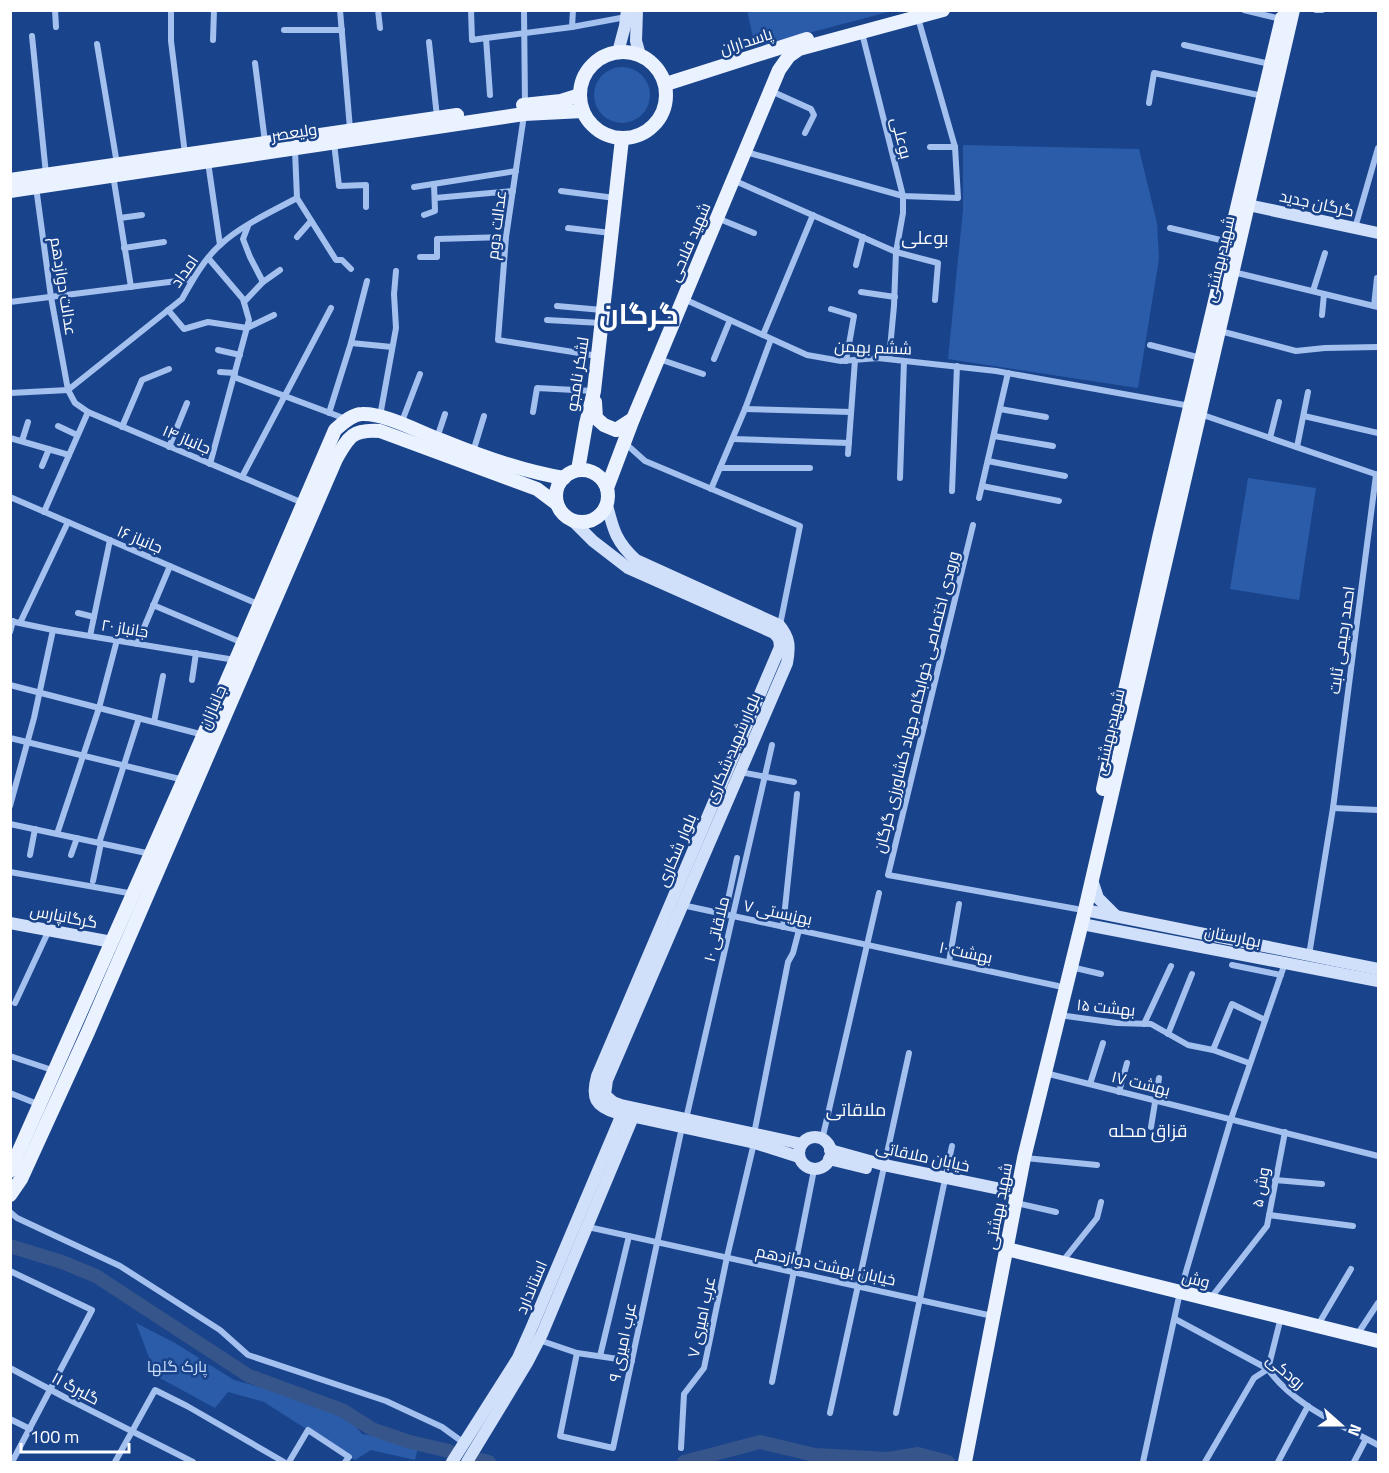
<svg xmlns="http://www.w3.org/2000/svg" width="1389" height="1473" font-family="'Titillium Web',Cairo,sans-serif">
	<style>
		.green { fill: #2b5ca9 }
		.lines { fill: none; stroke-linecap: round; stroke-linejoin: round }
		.river { stroke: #36558b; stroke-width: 14 }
		.street { stroke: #a3c0ee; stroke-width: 6 }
		.secondary { stroke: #d0dffa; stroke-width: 12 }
		.primary { stroke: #eaf1ff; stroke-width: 14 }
		.labels { text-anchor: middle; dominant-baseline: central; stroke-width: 5; stroke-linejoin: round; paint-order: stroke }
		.street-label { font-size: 16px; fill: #fff; stroke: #19438b }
		.park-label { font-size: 16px; fill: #c9dcfa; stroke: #19438b }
		.neighbourhood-label { font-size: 18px; fill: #fff; stroke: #19438b }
		.town-label { font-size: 28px; font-weight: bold; fill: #fff; stroke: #19438b }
	</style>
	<rect width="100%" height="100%" fill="#19438b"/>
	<g class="green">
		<polygon points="747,10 892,11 755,47"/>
		<circle cx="622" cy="95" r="28"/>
		<polygon points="963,145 1139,149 1157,223 1159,259 1138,388 948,359 963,210"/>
		<polygon points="1248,478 1316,488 1299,600 1230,589"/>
		<polygon points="136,1323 175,1343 234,1380 342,1410 362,1434 419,1444 415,1460 371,1450 355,1460 264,1402 228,1392 215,1408 156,1376"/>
	</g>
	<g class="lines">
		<g class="river">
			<polyline points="10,1246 62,1262 96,1276 249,1376 342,1410 372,1429 410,1442 449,1451"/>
			<polyline points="481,1460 489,1462"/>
			<polyline points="684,1462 760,1442 815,1455 888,1459 918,1454 948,1462"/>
		</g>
		<g class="street">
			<polyline points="55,10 56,27"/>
			<polyline points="171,10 171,41 185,154"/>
			<polyline points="340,10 350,129"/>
			<polyline points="378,10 380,28"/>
			<polyline points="471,10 472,40 486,38"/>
			<polyline points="524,10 525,105"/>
			<polyline points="1244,10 1281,19"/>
			<polyline points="1316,10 1322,10"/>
			<polyline points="572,27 573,10"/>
			<polyline points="284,30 342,30"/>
			<polyline points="862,33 903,196 903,213 896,252 894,306 889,359"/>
			<polyline points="32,36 46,174"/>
			<polyline points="213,40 214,10"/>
			<polyline points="429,42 437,117"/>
			<polyline points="97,44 117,164"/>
			<polyline points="1184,45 1270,64"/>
			<polyline points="255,63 265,142"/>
			<polyline points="771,91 811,109 814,115 805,133"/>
			<polyline points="490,95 486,38 572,27 626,17"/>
			<polyline points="1149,103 1154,73 1263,96"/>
			<polyline points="524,115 506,237 498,340 598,356"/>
			<polyline points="334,143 339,186 366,185 366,207"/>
			<polyline points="930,147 955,147"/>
			<polyline points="295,150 297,198 336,260 342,260 351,269"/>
			<polyline points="746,152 903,196 958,198 955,147 918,18"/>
			<polyline points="208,162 220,245"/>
			<polyline points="113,175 131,287"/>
			<polyline points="733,180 896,252 938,263 935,300"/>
			<polyline points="36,187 51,297 68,390 75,403 88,412 303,503"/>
			<polyline points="414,187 516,171"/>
			<polyline points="561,191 615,198"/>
			<polyline points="435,198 513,191"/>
			<polyline points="424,215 435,211 434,184"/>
			<polyline points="120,218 142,215"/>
			<polyline points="717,218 754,233"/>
			<polyline points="248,226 243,239 250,257 263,282"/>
			<polyline points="568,228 611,233"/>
			<polyline points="1170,228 1229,242"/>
			<polyline points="1355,228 1378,148"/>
			<polyline points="297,237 311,221"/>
			<polyline points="124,248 164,242"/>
			<polyline points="420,257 437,257 437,239 506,237"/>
			<polyline points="209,259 243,299 249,320 210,464"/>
			<polyline points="856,265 863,237"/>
			<polyline points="1233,272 1378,307"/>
			<polyline points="1313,291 1325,253"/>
			<polyline points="861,292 895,297"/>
			<polyline points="684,299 807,355 841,361 878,358 996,371 1190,406"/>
			<polyline points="10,302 193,279"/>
			<polyline points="244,302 263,282 280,270"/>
			<polyline points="557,306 602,310"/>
			<polyline points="1374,306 1377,278"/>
			<polyline points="831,309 854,316 846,361"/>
			<polyline points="168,310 184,329 208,322 247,328 274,315"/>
			<polyline points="1322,315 1324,294"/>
			<polyline points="547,320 601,323"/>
			<polyline points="1220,331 1296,351 1325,348 1378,347"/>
			<polyline points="763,335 813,215"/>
			<polyline points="351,343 392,347"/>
			<polyline points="1150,345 1201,358"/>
			<polyline points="218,350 240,355"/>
			<polyline points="659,359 703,374"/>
			<polyline points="714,359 730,320"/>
			<polyline points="220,372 235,373"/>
			<polyline points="234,377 346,419"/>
			<path d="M68,390L182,299C192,281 204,259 220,245C240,226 273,211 297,198"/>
			<polyline points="10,393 68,390"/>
			<polyline points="745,409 851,412"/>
			<polyline points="1000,409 1046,417"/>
			<polyline points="533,412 537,388 593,391"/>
			<polyline points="329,413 351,343 367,281"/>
			<polyline points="1200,414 1378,475"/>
			<polyline points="380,416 396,328 394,294 396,271"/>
			<polyline points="1304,416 1378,433"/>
			<polyline points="401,424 420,374"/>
			<polyline points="58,426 77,435"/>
			<polyline points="122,427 142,380 169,369"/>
			<polyline points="994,436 1053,446"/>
			<polyline points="10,438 69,455"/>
			<polyline points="437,438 445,414"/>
			<polyline points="1270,438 1279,402"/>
			<polyline points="733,439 849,443"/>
			<polyline points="22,441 28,422"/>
			<polyline points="625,443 645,461 800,526 780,625"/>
			<polyline points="169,447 187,403"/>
			<polyline points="1297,447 1308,392"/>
			<polyline points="473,452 484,416"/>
			<polyline points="848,454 855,360"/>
			<polyline points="988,461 1065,476"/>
			<polyline points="42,466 49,449"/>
			<polyline points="720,468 810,468"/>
			<polyline points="242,477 331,308"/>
			<polyline points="900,478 904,361"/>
			<polyline points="982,486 1059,501"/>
			<polyline points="711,489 745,409 771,339"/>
			<polyline points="952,491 957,366"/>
			<polyline points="10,497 260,605"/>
			<polyline points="979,498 1008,373"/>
			<polyline points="44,512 88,412"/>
			<polyline points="973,525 888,875 1077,909"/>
			<polyline points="153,605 243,643"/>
			<polyline points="78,613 94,617"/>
			<polyline points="10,621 53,630 235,660"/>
			<polyline points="20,623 68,522"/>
			<polyline points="10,632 13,621"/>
			<polyline points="90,636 110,540"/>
			<polyline points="137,644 170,566"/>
			<polyline points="192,680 196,653"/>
			<polyline points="10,685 204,735"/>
			<polyline points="154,722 163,676"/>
			<polyline points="10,738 184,780"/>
			<polyline points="740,772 794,782"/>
			<polyline points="10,806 34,718 53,630"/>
			<polyline points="1333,808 1378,810"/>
			<polyline points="10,824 151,854"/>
			<polyline points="57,834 99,708 117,640"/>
			<polyline points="99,843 139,718"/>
			<polyline points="30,855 35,829"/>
			<polyline points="71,855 77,838"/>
			<polyline points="10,872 134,894"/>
			<polyline points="93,881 101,843"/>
			<polyline points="682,905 1058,986"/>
			<polyline points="725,914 737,858"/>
			<polyline points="783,927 797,794"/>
			<polyline points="1309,955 1333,808 1376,475 1378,474"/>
			<polyline points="949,962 959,904"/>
			<polyline points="1232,965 1281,975"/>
			<polyline points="1071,967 1101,974"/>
			<polyline points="15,1003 49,930"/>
			<polyline points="1059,1015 1117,1023 1151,1024 1188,1045 1213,1050 1249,1063"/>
			<polyline points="1144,1024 1171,966"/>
			<polyline points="1168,1034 1192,974"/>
			<polyline points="1213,1050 1232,1004 1265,1020"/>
			<polyline points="10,1056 55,1071"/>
			<polyline points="1045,1073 1378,1156"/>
			<polyline points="1090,1084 1103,1043"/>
			<polyline points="1119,1092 1127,1063"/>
			<polyline points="10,1093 40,1105"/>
			<polyline points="686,1119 772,745"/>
			<polyline points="1151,1127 1159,1078"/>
			<polyline points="754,1134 788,962 793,953 799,930"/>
			<polyline points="822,1140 879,893"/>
			<polyline points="1025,1158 1097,1165"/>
			<polyline points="1275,1180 1322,1184"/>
			<polyline points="1016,1203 1056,1212"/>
			<polyline points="10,1212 17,1218 120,1266 220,1330 248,1355 386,1401 442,1427 464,1443"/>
			<polyline points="1269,1215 1353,1226"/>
			<polyline points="588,1227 988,1315"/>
			<polyline points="1062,1262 1097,1218 1101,1202"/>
			<polyline points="10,1271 92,1310 12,1462"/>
			<polyline points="1210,1299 1267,1226 1285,1132"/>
			<path d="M1175,1319L1268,1369C1293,1405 1341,1425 1378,1445"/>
			<polyline points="1318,1325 1351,1269"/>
			<polyline points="1357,1335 1378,1303"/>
			<polyline points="539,1340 577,1353 632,1361"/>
			<polyline points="577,1353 560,1436 613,1448 682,1127"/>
			<polyline points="600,1356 629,1236"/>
			<polyline points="10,1368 66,1398 193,1462"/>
			<polyline points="1268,1369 1281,1317"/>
			<polyline points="772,1382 814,1170"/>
			<polyline points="830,1413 909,1053"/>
			<polyline points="896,1413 952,1146"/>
			<polyline points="10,1419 30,1429"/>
			<polyline points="681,1448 684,1394 704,1368 727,1257 754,1143"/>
			<polyline points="115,1462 155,1390 187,1406 284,1462"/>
			<polyline points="289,1462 308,1430 349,1457 345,1462"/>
			<polyline points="1143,1462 1180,1292 1231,1119 1285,963"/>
			<polyline points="1205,1462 1254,1378 1268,1369"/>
			<polyline points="1278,1462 1308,1406"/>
			<polyline points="1354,1462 1366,1439"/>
		</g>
		<g class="secondary">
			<polyline points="637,10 636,41 640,55"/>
			<polyline points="618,52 625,26 627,10"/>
			<polyline points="1248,205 1378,233"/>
			<path d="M607,505C613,529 616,542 636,560L779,625C790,638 790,647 787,663L607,1080L605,1095L613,1102L621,1105L802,1144"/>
			<path d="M573,521L593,541L628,568L774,633L779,639L780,647L597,1076C591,1098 595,1106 617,1113L755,1143L799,1157"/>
			<polyline points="1092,880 1098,898 1116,916"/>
			<polyline points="1085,910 1378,969"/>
			<polyline points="10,923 112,942"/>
			<polyline points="1082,924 1378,981"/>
			<circle cx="815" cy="1153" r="16"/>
			<polyline points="830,1150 884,1165 1010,1191"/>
			<polyline points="829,1159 866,1168"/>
			<polyline points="452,1462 518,1358 531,1329 622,1114"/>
			<polyline points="467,1462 527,1363 542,1334 633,1117"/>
		</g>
		<g class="primary">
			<circle cx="623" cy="95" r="43"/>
			<polyline points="666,84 807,39"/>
			<polyline points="523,105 561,101 580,95"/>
			<polyline points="10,180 457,115"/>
			<polyline points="10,191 524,114 583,111"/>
			<polyline points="595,402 596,418 604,425 616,430 633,419"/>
			<circle cx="582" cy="496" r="26"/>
			<polyline points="578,470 586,424 594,391 622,139"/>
			<polyline points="607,488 633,419 779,70 789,56 799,49 943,10"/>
			<polyline points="1103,789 1159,538 1282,18"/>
			<path d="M10,1171L200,743L335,430C343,423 352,414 362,414C385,413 419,432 441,440C480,456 521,471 564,478"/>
			<path d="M10,1195L21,1179L88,1032L336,459C349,436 353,429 380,431L537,489L557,504"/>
			<polyline points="1007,1249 1378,1341"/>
			<polyline points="965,1462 1024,1158 1085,910 1293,10"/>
		</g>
	</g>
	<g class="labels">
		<g class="street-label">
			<text transform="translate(746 41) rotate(-18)">پاسداران</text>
			<text transform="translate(294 132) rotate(-9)">ولیعصر</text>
			<text transform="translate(902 138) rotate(76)">بوعلی</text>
			<text transform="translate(1317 203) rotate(12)">گرگان جدید</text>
			<text transform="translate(496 225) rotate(-83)">عدالت دوم</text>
			<text transform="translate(689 242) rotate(-67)">شهید فلاحی</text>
			<text transform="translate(1219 259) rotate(-77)">شهید بهشتی</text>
			<text transform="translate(184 271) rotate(-55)">امداد</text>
			<text transform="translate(64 286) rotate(81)">عدالت دوازدهم</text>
			<text transform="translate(873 347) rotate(2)">ششم بهمن</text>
			<text transform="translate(577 374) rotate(-81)">لشکر نامجو</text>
			<text transform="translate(187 439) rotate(23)">جانباز ۱۴</text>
			<text transform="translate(140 539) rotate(23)">جانباز ۱۶</text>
			<text transform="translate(125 628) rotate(9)">۲۰ جانباز</text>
			<text transform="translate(1341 640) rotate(-82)">احمد رحیمی ثابت</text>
			<text transform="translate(916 702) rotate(-76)">ورودی اختصاصی خوابگاه جهاد کشاورزی گرگان</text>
			<text transform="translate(212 707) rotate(-67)">جانبازان</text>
			<text transform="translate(1109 732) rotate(-77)">شهید بهشتی</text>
			<text transform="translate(732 748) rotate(-67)">بلوار شهید شکاری</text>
			<text transform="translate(676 850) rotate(-67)">بلوار شکاری</text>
			<text transform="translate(778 912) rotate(12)">۷ بهزیستی</text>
			<text transform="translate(64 916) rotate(11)">گرگانپارس</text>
			<text transform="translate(716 929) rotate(-77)">۱۰ ملاقاتی</text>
			<text transform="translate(1233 936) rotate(11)">بهارستان</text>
			<text transform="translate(966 952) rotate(12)">بهشت ۱۰</text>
			<text transform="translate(1106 1007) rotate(6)">بهشت ۱۵</text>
			<text transform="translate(1141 1083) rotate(14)">بهشت ۱۷</text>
			<text transform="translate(923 1156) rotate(12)">خیابان ملاقاتی</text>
			<text transform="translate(1260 1187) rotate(-80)">وش ۵</text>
			<text transform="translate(998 1206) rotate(-79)">شهید بهشتی</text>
			<text transform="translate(826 1265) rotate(12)">خیابان بهشت دوازدهم</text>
			<text transform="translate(1196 1279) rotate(14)">وش</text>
			<text transform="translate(531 1287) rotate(-67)">استاندارد</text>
			<text transform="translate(701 1317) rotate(-78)">۷ عرب امیری</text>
			<text transform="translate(622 1342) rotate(-78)">۹ عرب امیری</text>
			<text transform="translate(1286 1371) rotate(40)">رودکی</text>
			<text transform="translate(76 1388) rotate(28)">گلبرگ ۱۱</text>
		</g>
		<g class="park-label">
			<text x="177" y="1366">پارک گلها</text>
		</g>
		<g class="neighbourhood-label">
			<text x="925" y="237">بوعلی</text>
			<text x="856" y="1109">ملاقاتی</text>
			<text x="1148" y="1130">قزاق محله</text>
		</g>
		<g class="town-label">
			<text x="639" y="313">گرگان</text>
		</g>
	</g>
	<rect width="1389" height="1473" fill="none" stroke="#ffffff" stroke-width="24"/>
	<g transform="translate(1341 1425) rotate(111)" stroke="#19438b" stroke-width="4.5" paint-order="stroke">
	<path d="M0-4.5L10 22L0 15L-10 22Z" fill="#ffffff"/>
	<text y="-9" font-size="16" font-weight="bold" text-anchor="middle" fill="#ffffff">N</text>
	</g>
	<path d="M21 1443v9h108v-9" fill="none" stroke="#ffffff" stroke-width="3"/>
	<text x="30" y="1443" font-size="18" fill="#ffffff" stroke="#19438b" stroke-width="4.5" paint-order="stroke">100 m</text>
</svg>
